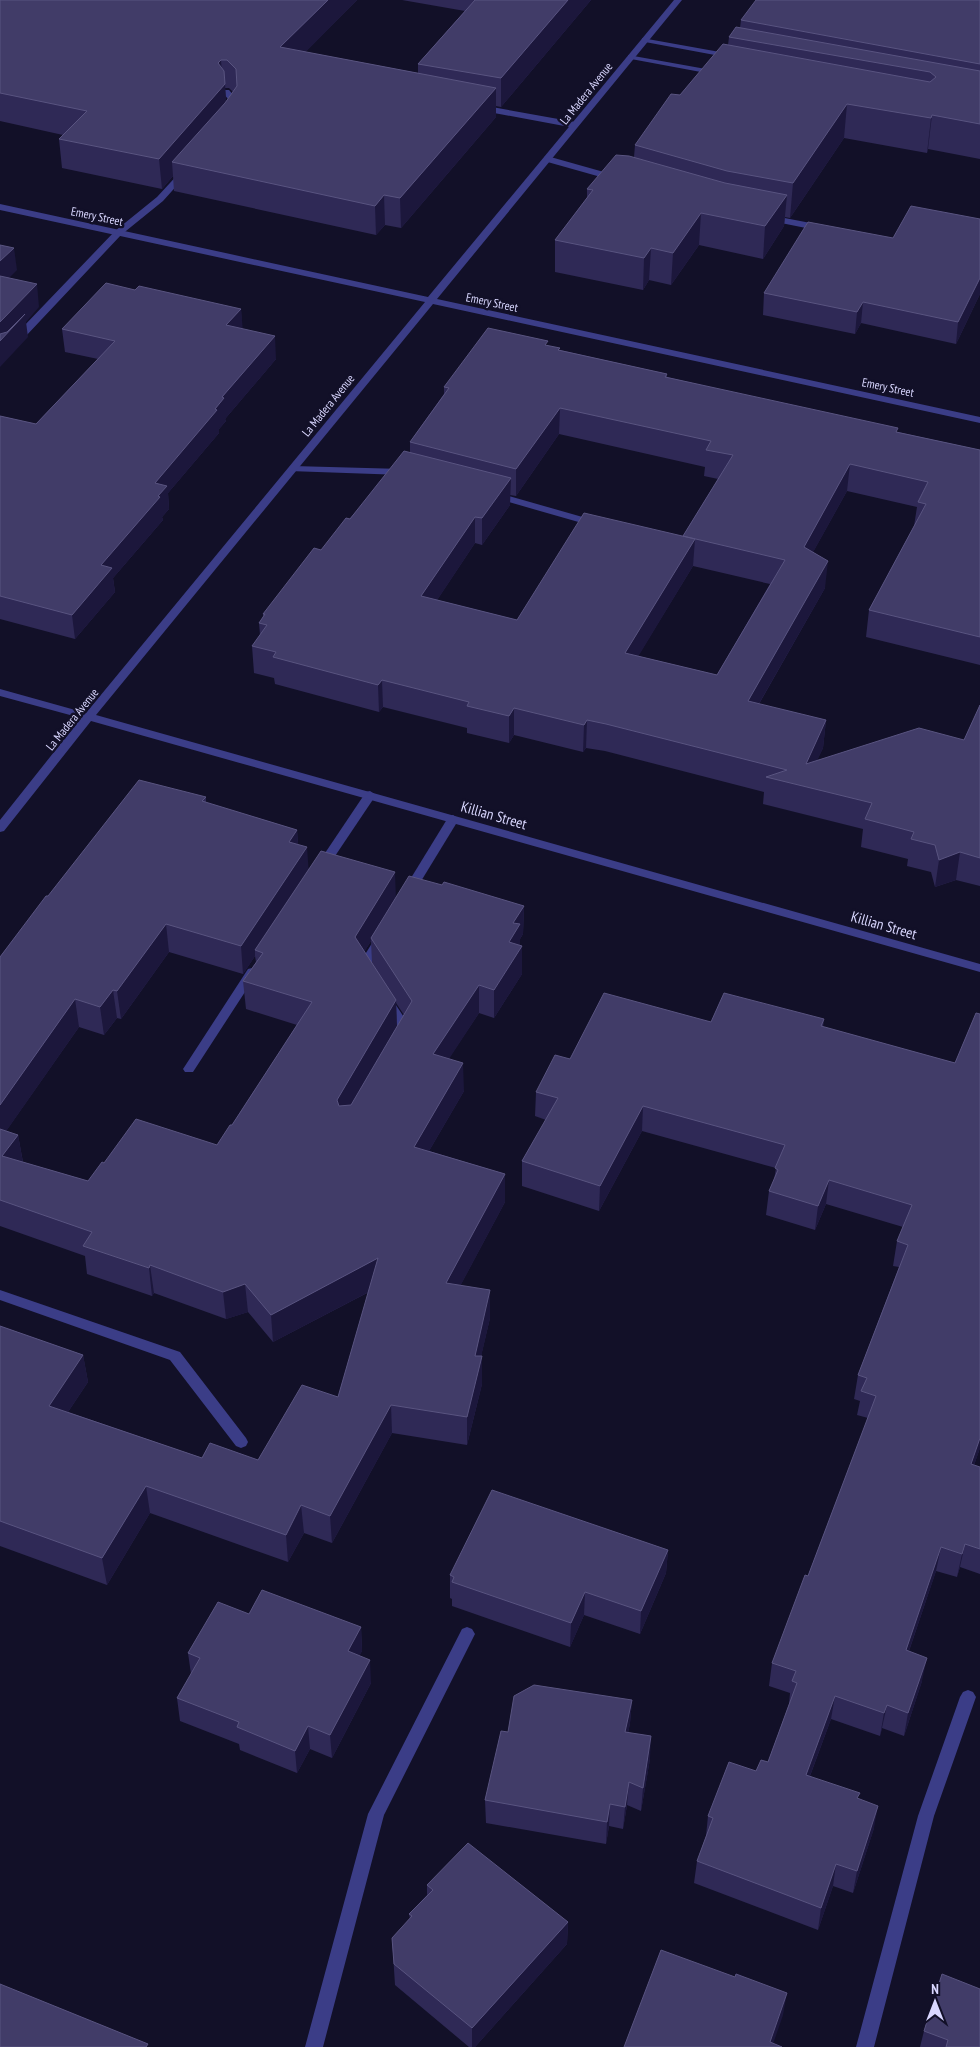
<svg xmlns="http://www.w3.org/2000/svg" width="980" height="2047" font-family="'PT Sans Narrow',sans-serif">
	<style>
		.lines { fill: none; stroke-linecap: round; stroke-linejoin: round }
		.service { fill: #3b3d87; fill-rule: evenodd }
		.minor { fill: #3b3d87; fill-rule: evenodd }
		.wall { fill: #2f2956; fill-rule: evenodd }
		.shaded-wall { fill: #1c173c }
		.building { fill: #413c68; stroke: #595480 }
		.labels { text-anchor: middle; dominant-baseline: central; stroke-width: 5; stroke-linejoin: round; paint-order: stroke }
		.far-street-label { font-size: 12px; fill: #d9d7ff; stroke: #121028 }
		.street-label { font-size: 15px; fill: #d9d7ff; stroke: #121028 }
	</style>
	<rect width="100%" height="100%" fill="#121028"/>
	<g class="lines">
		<g class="service">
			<polygon points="642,38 731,54 735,56 731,58 645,42 642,42"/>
			<polygon points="628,55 717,71 721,73 717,75 631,59 628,59"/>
			<polygon points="223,90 229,90 236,98 237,114 230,112 228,99 222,92"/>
			<polygon points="481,105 575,122 579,125 575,128 478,110 478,106"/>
			<polygon points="547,156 618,176 619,178 615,181 544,161 544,157"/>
			<polygon points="182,170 189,172 163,201 121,235 9,354 0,357 0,351 115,231 157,197"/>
			<polygon points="769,215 821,225 825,228 821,231 766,220 765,218"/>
			<polygon points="293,466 403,469 408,472 403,475 289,471 288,469"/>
			<polygon points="495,492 600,522 601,524 596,527 491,497 491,493"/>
			<polygon points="370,791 376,795 325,871 317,871 315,868 317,865 366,792"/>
			<polygon points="453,815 459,819 415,891 413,894 405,894 403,891 449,816"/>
			<polygon points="381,934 387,938 370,966 375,972 369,976 365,975 358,966 377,935"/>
			<polygon points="252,968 258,972 256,975 193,1072 185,1072 183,1069 185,1066 248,969"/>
			<polygon points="388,998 392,999 411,1028 405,1038 401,1039 395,1035 399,1028 382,1002"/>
			<polygon points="0,1290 180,1352 246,1438 248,1442 246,1446 241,1448 236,1446 170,1360 0,1300"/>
			<polygon points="467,1627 472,1629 475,1634 384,1815 323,2047 305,2047 368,1814 462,1629"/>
			<polygon points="968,1690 973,1692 976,1697 934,1816 874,2047 856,2047 918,1816 960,1697 963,1692"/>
		</g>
		<polygon class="minor" points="674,0 682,0 437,299 980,417 980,423 433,304 96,715 980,964 980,972 91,721 4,831 0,832 0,820 81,718 0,696 0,689 86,713 425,302 0,210 0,204 428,297"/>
	</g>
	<g class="wall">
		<path d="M0,0H357L305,52L418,73V64L465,11L402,0H591L501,107L496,106V117L401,228L385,225L376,235L174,191L173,176L162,189L62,168L59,139L63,135L0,121ZM225,88H229L233,92L226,102Z"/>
		<polygon points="980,0 980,159 928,149 927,153 844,138 790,218 785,217 784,226 763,259 699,245 671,285 649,280 643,290 555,272 555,240 587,198 587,189 634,157 635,145 680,95 728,45 729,37 740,28 741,20"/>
		<polygon points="980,219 980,294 956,344 861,323 855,334 763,315 764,293 893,238"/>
		<polygon points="135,290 241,309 242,329 276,359 225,419 226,421 219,429 219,433 168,493 169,509 162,517 163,520 113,578 115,592 75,639 0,619 0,416 36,424 98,359 65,352 62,329"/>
		<path d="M548,346L560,350L667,374V377L898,432L980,450V665L866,637L869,610L914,526L917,507L847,491L813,552L825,588L759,704L826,720L823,748L817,760L964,740L980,705V886L956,880L935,887L931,872L907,866L908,859L861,847L863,829L763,804L764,792L605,751L586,748L583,752L514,735L509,743L467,733V728L383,707L379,712L275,684L274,678L254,673L252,646L260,635L259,623L263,617V614L410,452V442L444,394V387ZM559,434L705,467L704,476L718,479L683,536L517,620L437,600L475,543L482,545L510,505V495L516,496ZM693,566L770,584L717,675L638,656Z"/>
		<path d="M206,797V803L297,830L298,844L309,870L396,897L442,885L524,906L523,934L520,939V945L522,946V974L494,1018L479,1013L449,1058L464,1091L429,1151L505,1174V1202L460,1286L490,1318L481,1356L482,1384L467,1445L392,1433L332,1543L304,1533L288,1562L150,1513L107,1585L0,1546V1326L83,1355L88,1382L68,1412L202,1458L258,1460L338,1397L369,1292L273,1342L248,1312L226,1319L154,1293L152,1296L87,1274L85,1256L0,1226V957L48,896ZM371,941L372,963L364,952ZM169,952L243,974L255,956L256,962L243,981L246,1009L297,1025L232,1125L217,1145L104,1163L88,1181L23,1162L18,1135L6,1131L79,1027L104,1035L117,1018L121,1019ZM396,1003L404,1015L397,1027Z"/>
		<polygon points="980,1014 980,1448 974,1465 980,1467 980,1574 960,1567 957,1577 936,1571 909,1651 922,1681 904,1736 882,1728 880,1736 831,1719 810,1776 859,1799 874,1828 853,1893 833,1886 818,1930 694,1883 697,1861 706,1836 708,1816 756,1771 768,1762 789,1704 790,1693 769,1686 772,1663 808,1576 868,1418 857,1415 860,1401 854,1399 858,1375 899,1267 893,1266 897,1241 903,1227 826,1204 815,1230 766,1215 769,1191 774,1180 776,1168 642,1131 599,1211 522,1186 522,1161 546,1120 535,1116 536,1092 570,1059 711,1022 824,1019 823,1027 955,1063"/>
		<polygon points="668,1550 666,1573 640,1634 584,1615 570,1647 452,1606 452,1599 450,1598 450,1575"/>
		<polygon points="249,1614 361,1627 362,1651 359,1656 371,1683 332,1758 310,1749 297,1773 240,1750 239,1744 180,1721 177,1698 191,1674 188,1653"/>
		<polygon points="632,1700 630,1723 628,1733 650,1759 641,1811 627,1805 623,1829 609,1826 606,1844 486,1823 485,1800 508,1732"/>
		<polygon points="427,1885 568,1922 567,1944 475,2047 469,2047 395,1985 392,1938 410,1919 409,1914 427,1895"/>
		<polygon points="924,2031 980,2047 920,2047"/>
	</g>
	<g class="shaded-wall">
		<polygon points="328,0 357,0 282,76 280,47"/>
		<polygon points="568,0 591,0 501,107 501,78"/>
		<polygon points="221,60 223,87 225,84 227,113 172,162 173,176 162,189 159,159 218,63"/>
		<polygon points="496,88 496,117 401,228 400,198"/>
		<polygon points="847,104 844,138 790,218 793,183"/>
		<polygon points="932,115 928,149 927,153 931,118"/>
		<polygon points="384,195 385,225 376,235 375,206"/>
		<polygon points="787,195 784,226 763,259 765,226"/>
		<polygon points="701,213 699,245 671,285 673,253"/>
		<polygon points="14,248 17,270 0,287 0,261"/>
		<polygon points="651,248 649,280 643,290 644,258"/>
		<polygon points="980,278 980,294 956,344 958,322"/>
		<polygon points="37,284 39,307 26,322 28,337 0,367 0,322"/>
		<polygon points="863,302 861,323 855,334 857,312"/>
		<polygon points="241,309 243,332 226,325"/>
		<polygon points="275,336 276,359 225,419 226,421 219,429 219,433 168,493 169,509 162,517 163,520 113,578 115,592 75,639 72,615 101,565 155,483 215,409 222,397"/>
		<polygon points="560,408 559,434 516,496 516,469"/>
		<polygon points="850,464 847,491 801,574 804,547"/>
		<polygon points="511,478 510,505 482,545 482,518"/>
		<polygon points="475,517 475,543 422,623 421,596"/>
		<polygon points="695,539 693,566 624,680 625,653"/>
		<polygon points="828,561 825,588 745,728 748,701"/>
		<polygon points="382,680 383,707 379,712 378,685"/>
		<polygon points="514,708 514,735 509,743 509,716"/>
		<polygon points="587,720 586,748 583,752 584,725"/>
		<polygon points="826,720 823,748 805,786 806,764"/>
		<polygon points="297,830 299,858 289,842"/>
		<polygon points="307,847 309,875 255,950 255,956 243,974 241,946"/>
		<polygon points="960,852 956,880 935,887 939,860"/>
		<polygon points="395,872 396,900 371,938 371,941 356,965 355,937"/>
		<polygon points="524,906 523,934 520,939 520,949 522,946 522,974 494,1018 494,990 509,942 513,923"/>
		<polygon points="166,924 169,952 121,1019 117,991"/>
		<polygon points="479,985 479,1013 434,1082 433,1054"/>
		<polygon points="113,990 117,1018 104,1035 100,1007"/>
		<polygon points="75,999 79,1027 0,1140 0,1105"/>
		<polygon points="396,1000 397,1028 338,1128 337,1100"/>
		<polygon points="463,1063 464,1091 415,1175 414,1147"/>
		<polygon points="643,1106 642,1131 599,1211 600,1186"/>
		<polygon points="18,1135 23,1163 2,1156"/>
		<polygon points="505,1174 505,1202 447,1311 446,1283"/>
		<polygon points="829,1180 826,1204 815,1230 818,1206"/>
		<polygon points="378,1258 380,1286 273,1342 271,1315"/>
		<polygon points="150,1265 154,1293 152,1296 149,1268"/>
		<polygon points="245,1284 248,1312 226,1319 223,1292"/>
		<polygon points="490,1290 490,1318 475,1383 475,1356"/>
		<polygon points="83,1355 88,1382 54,1433 49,1406"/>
		<polygon points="482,1356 482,1384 467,1445 467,1417"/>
		<polygon points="391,1405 392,1433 332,1543 330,1516"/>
		<polygon points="980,1438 980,1448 966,1488 971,1464"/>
		<polygon points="146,1486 150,1513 107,1585 102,1558"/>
		<polygon points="301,1505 304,1533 288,1562 286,1535"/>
		<polygon points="965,1544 960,1567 957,1577 962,1554"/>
		<polygon points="941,1547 936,1571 901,1674 906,1650"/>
		<polygon points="668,1550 666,1573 640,1634 641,1611"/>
		<polygon points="585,1592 584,1615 570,1647 571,1623"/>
		<polygon points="361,1627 362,1651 350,1674 348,1651"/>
		<polygon points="927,1658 922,1681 904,1736 908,1713"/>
		<polygon points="370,1660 371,1683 332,1758 330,1735"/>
		<polygon points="835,1696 831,1719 802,1797 806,1775"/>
		<polygon points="632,1700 630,1723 624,1755 625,1732"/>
		<polygon points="887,1705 882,1728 880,1736 884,1713"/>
		<polygon points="308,1726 310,1749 297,1773 295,1751"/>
		<polygon points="651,1736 650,1759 641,1811 643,1788"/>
		<polygon points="629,1782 627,1805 623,1829 625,1807"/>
		<polygon points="610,1804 609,1826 606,1844 607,1822"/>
		<polygon points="878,1806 874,1828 853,1893 857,1871"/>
		<polygon points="836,1864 833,1886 818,1930 821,1908"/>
		<polygon points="568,1922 567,1944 475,2047 472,2047 472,2028"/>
		<polygon points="787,1993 783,2015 772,2047 770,2042"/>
	</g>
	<g class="building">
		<polygon points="0,0 328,0 280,47 496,88 400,198 384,195 375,206 172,162 225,103 237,86 236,69 227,60 221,60 218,63 224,71 225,84 159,159 59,139 87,111 0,93"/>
		<polygon points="475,0 568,0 501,78 418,64"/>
		<polygon points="756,0 980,0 980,64 741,20"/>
		<polygon points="736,27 980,71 980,124 932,115 931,118 847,104 793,183 727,171 635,145 671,94 680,95 723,44 930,82 936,77 930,72 729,37"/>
		<polygon points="616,155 629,156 725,183 787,195 765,226 701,213 673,253 651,248 644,258 555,240 593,190 587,189"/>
		<polygon points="911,206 980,219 980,278 958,322 863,302 857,312 764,293 808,222 893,238"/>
		<polygon points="0,245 14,248 0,261"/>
		<polygon points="0,276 37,284 0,322"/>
		<polygon points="106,283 135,290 139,286 241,309 226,325 275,336 222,397 224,398 215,409 217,410 155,483 167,486 158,496 160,497 101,565 112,568 72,615 0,596 0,416 36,424 115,341 62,329"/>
		<polygon points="25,314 0,341 0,334 7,332"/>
		<polygon points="488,328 548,341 545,345 560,348 558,350 667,374 665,377 898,428 896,432 980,450 980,637 869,610 926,504 918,502 928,482 850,464 804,547 828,561 748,701 826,720 806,764 919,728 964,740 980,705 980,858 960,852 939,860 935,845 911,839 914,832 865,819 872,803 766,777 787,770 606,724 587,720 584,725 514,708 509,716 467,706 469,702 382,680 378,685 273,657 276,652 252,646 267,625 259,623 265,614 263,614 314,548 321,550 346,518 350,519 404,451 511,478 482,518 475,517 421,596 517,620 584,513 695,539 625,653 717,675 785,560 683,536 733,455 706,450 711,441 560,408 516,469 410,442 449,388 444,387"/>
		<polygon points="139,780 206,797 202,801 297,830 289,842 307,847 241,946 166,924 117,991 113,990 100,1007 75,999 0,1105 0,957 46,896 48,896"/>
		<polygon points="321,851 395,872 355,937 396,1000 337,1100 339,1106 351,1105 412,1001 371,938 409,876 442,885 444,882 524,906 513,923 520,924 509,942 522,946 494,990 479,985 433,1054 463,1063 414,1147 505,1174 446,1283 490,1290 475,1356 482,1356 467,1417 391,1405 330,1516 301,1505 286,1535 146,1486 102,1558 0,1521 0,1326 83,1355 49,1406 202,1458 210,1443 258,1460 302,1385 338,1397 378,1258 271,1315 245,1284 223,1292 150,1265 149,1268 83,1246 92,1232 0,1200 0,1129 18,1135 2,1156 88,1181 102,1162 104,1163 136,1119 217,1145 230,1125 232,1125 312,1002 243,981 263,953 255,950"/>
		<polygon points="604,993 711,1022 724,993 824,1019 821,1026 955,1063 976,1013 980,1014 980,1438 971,1464 980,1467 980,1549 965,1544 962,1554 941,1547 906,1650 927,1658 908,1713 887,1705 884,1713 835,1696 806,1775 860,1793 857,1798 878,1806 857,1871 836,1864 821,1908 697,1861 713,1818 708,1816 729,1762 756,1771 761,1760 768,1762 797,1683 792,1681 796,1671 772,1663 805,1575 808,1576 876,1396 861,1391 867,1378 858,1375 908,1245 897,1241 912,1205 829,1180 818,1206 769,1191 778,1170 775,1168 785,1145 643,1106 600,1186 522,1161 558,1098 536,1092 555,1055 570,1059"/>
		<polygon points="492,1490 668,1550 641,1611 585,1592 571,1623 452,1582 454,1577 450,1575"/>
		<polygon points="262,1590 361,1627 348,1651 370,1660 330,1735 308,1726 295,1751 237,1727 239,1722 177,1698 200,1658 188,1653 218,1602 249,1614"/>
		<polygon points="534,1685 632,1700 625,1732 651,1736 643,1788 629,1782 625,1807 610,1804 607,1822 485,1800 501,1731 508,1732 514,1696"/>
		<polygon points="468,1843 568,1922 472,2028 394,1964 392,1938 412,1916 409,1914 433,1890 427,1885"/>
		<polygon points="661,1950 735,1977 736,1974 787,1993 770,2042 782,2047 624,2047"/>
		<polygon points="942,1974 980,1989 980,2047 946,2047 948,2040 924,2031"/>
		<polygon points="0,1984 148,2044 146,2047 0,2047"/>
	</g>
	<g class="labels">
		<g class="far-street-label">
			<text transform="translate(586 93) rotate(-51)">La Madera Avenue</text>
			<text transform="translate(97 216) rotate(12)">Emery Street</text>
			<text transform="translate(492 302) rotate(12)">Emery Street</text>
			<text transform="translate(888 387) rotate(12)">Emery Street</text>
			<text transform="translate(328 405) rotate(-51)">La Madera Avenue</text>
			<text transform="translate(72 719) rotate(-51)">La Madera Avenue</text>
		</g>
		<g class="street-label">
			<text transform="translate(494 815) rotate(16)">Killian Street</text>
			<text transform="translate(884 925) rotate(16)">Killian Street</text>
		</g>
	</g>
	<g transform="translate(935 2002)" stroke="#121028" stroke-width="4" paint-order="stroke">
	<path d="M0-4L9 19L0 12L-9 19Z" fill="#d9d7ff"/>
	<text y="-8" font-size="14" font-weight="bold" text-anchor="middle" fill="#d9d7ff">N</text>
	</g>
</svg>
